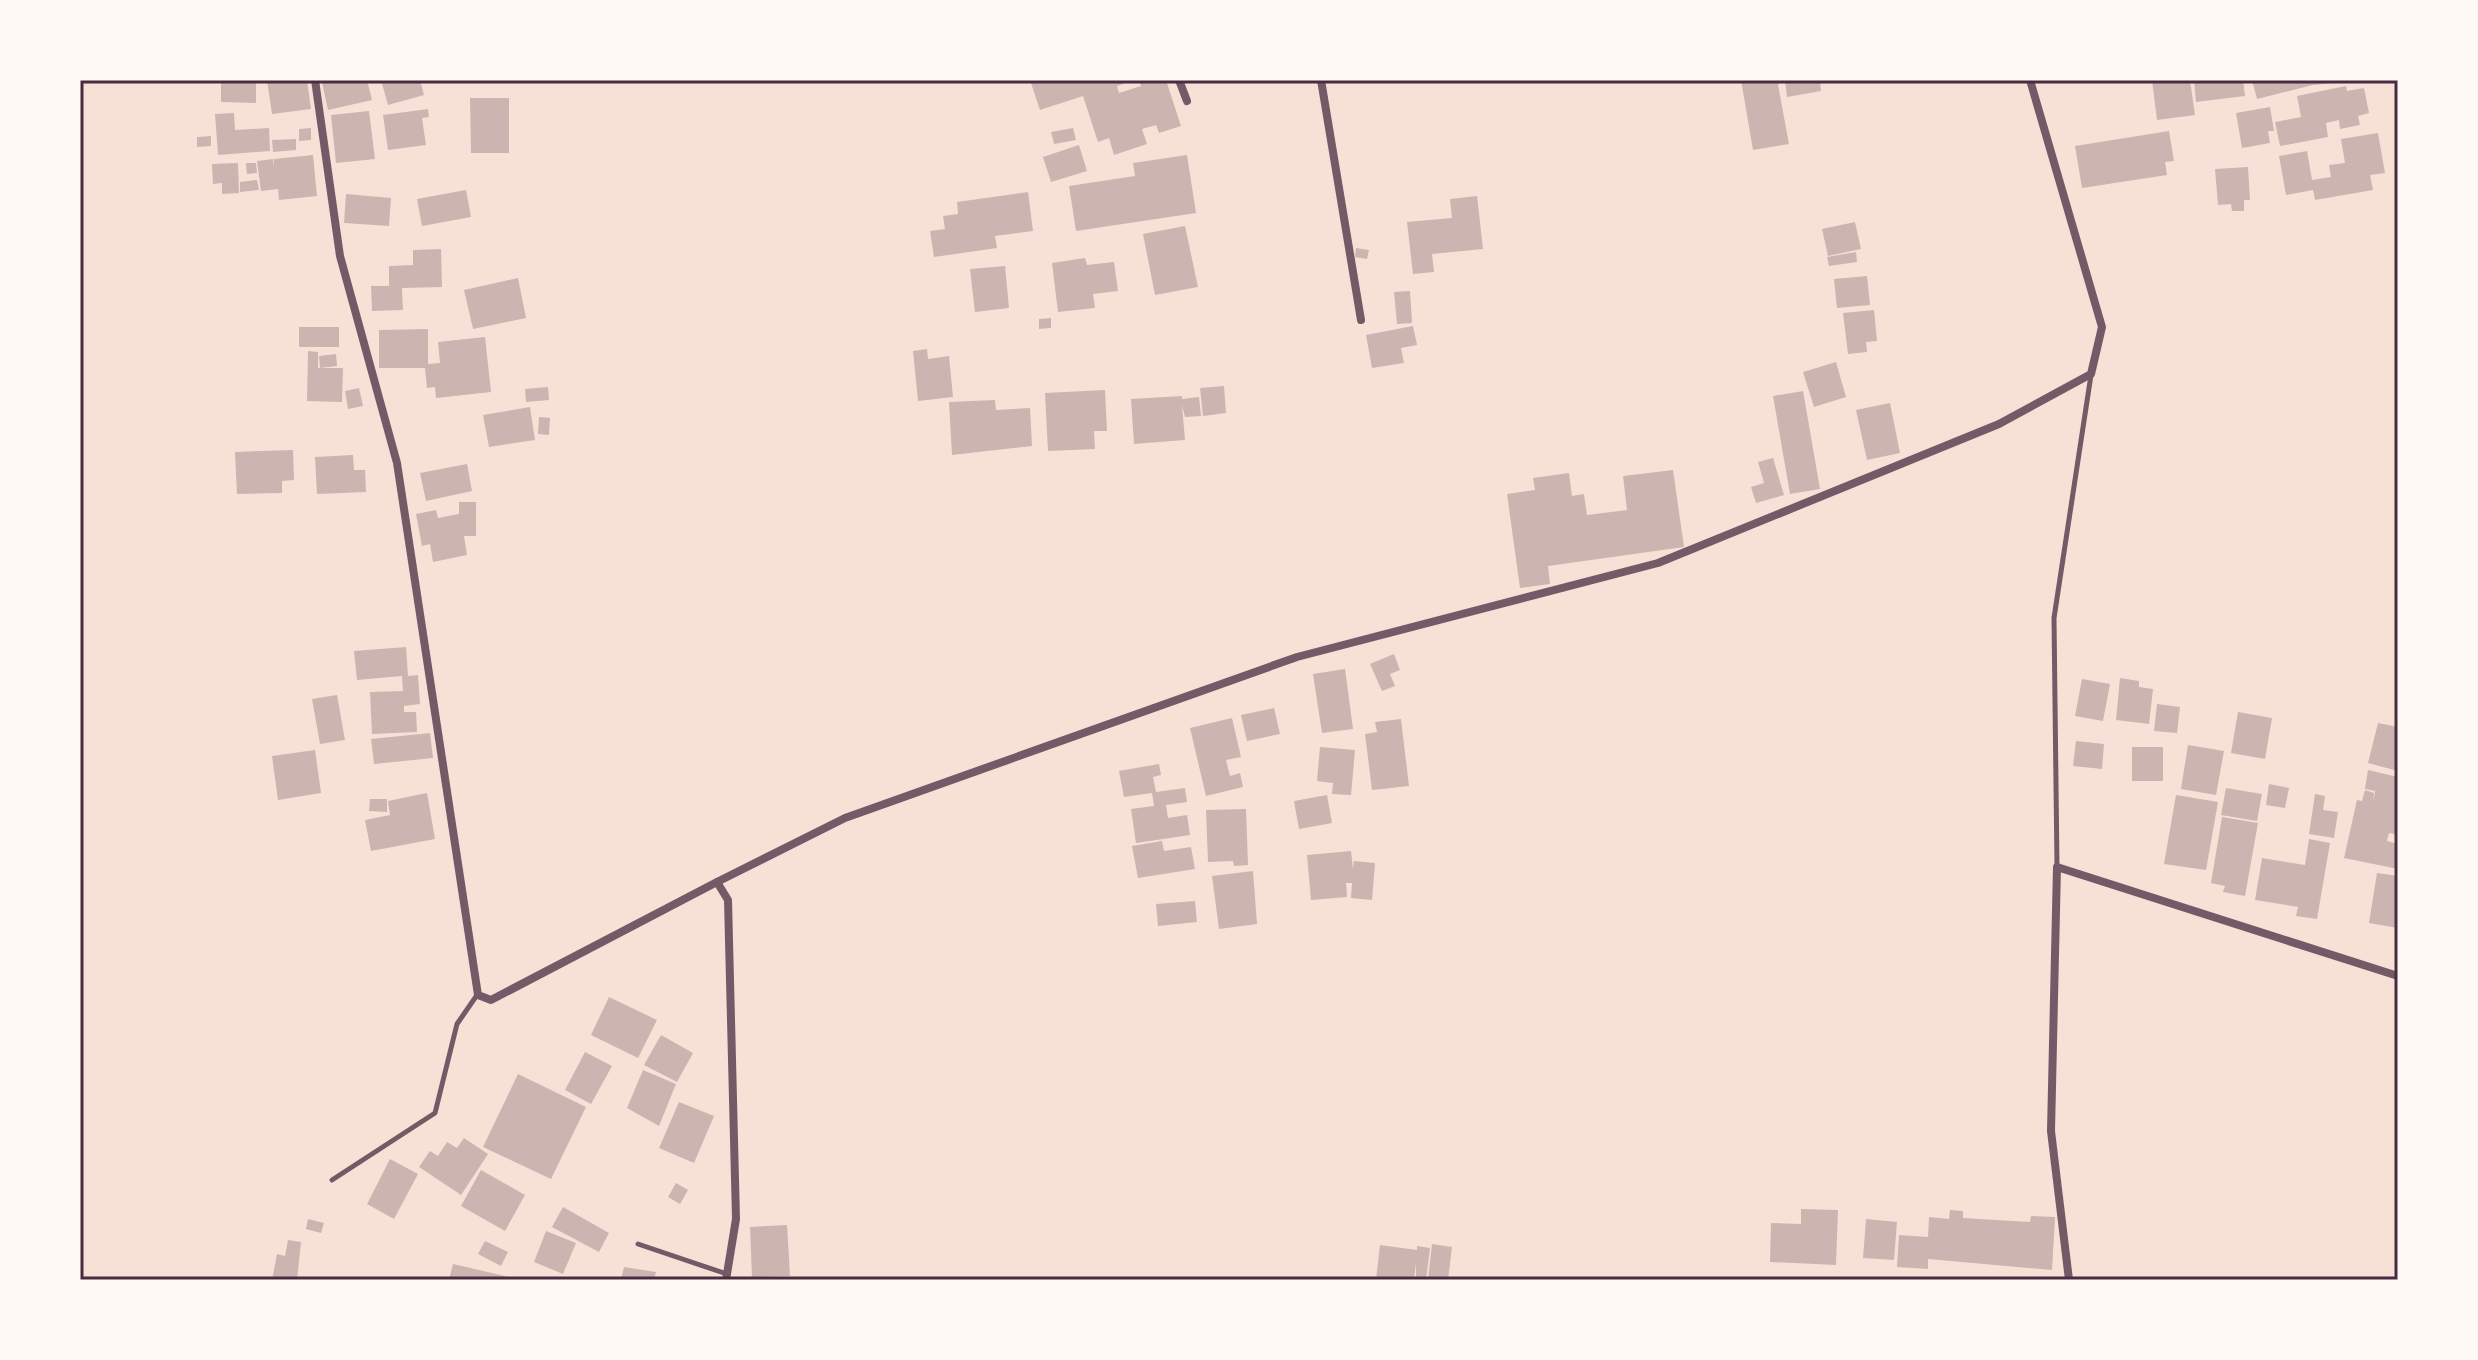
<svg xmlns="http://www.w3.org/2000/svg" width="2478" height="1360" font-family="Montserrat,sans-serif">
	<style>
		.building { fill: #ccb4b1 }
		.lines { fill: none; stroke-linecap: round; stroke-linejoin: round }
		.service { stroke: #755966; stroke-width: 5 }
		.minor { stroke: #755966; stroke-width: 8 }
		.neatline { fill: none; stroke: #4a2c40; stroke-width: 3 }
	</style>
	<rect width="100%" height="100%" fill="#f7e1d7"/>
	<g class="building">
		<polygon points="221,80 256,80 256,103 221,102"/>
		<polygon points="267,80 307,80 311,109 272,114"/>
		<polygon points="332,80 367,80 372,100 328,110 322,82"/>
		<polygon points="381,80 420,80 424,95 388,105"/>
		<polygon points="1030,80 1135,80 1117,86 1119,93 1141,86 1139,80 1166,80 1181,126 1159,133 1156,125 1142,129 1147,144 1114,155 1109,138 1098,142 1083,96 1040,110"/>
		<polygon points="1741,80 1782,80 1778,85 1789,144 1753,150"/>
		<polygon points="1785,80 1820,80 1821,91 1787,97"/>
		<polygon points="2152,80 2190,80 2195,115 2157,120"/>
		<polygon points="2194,80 2243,80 2245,96 2196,102"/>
		<polygon points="2252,80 2343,80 2343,82 2313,85 2257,99"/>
		<polygon points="2346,86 2347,91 2364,88 2369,113 2358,116 2360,125 2340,129 2339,120 2326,123 2328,137 2280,146 2275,122 2301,117 2297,96"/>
		<polygon points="470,98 509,98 509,153 471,153"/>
		<polygon points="2270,107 2274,131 2268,131 2270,143 2242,148 2236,113"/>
		<polygon points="428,109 429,117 422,118 426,145 388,150 383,115"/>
		<polygon points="369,111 375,159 336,163 331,115"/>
		<polygon points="234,113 235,130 269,128 270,151 218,155 215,114"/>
		<polygon points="311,128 311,140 299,141 299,129"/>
		<polygon points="1073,128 1076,140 1054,144 1051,132"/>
		<polygon points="2169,131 2174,161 2165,162 2167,175 2082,188 2075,146"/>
		<polygon points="2378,133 2385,173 2370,175 2373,190 2315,200 2313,190 2286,195 2279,156 2307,151 2312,180 2331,177 2329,165 2345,163 2341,139"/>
		<polygon points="211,136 211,146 197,147 197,137"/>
		<polygon points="296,139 296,150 273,152 272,140"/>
		<polygon points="1079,145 1087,171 1051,182 1043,157"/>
		<polygon points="313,155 317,196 279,200 278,189 261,191 257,161 273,159 274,167 274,159"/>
		<polygon points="1187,155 1196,213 1076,231 1069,186 1135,176 1133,163"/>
		<polygon points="238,163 239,193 222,194 222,183 213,184 212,164"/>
		<polygon points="246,163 256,163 257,173 247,174"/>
		<polygon points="2248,167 2250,200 2244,200 2244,211 2232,211 2231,204 2218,205 2215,169"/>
		<polygon points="257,180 259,190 240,192 240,182"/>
		<polygon points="466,190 471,217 422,226 417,199"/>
		<polygon points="1028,192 1033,231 995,236 997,248 934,257 930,231 945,229 943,216 958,214 957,202"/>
		<polygon points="346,194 391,198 389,226 344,223"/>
		<polygon points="1477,196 1483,249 1432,254 1434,272 1413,274 1407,222 1452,218 1450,199"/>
		<polygon points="1855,222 1861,249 1828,256 1822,229"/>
		<polygon points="1185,226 1198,287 1155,295 1143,234"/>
		<polygon points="1356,248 1369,250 1367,259 1355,257"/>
		<polygon points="441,249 442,287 402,288 403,310 372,311 371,286 389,286 389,266 413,265 413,250"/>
		<polygon points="1856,252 1857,262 1829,266 1827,257"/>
		<polygon points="1085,258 1087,265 1114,262 1118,291 1093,294 1095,308 1058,312 1052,263"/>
		<polygon points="1005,266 1009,308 975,312 970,269"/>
		<polygon points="1867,276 1870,305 1837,308 1834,279"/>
		<polygon points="518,278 526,318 473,329 464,290"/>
		<polygon points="1410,291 1412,323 1397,324 1394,292"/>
		<polygon points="1874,310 1877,341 1866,342 1867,352 1848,354 1843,313"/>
		<polygon points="1051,318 1051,328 1039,329 1039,319"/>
		<polygon points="1413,326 1417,345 1401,348 1404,363 1372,368 1366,335"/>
		<rect x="299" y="327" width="40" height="20"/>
		<polygon points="428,329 428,364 440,363 438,342 485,337 491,392 436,398 435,387 427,388 425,368 379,368 379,330"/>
		<polygon points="927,349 928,359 949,356 953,397 918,401 913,351"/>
		<polygon points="308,351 318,352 318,368 343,368 342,402 307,401"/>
		<polygon points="336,354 337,366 320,368 319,356"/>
		<polygon points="1836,362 1846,397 1814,407 1803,372"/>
		<polygon points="1224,386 1226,413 1203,416 1200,388"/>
		<polygon points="548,387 549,400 526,402 525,389"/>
		<polygon points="359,388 363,406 348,409 345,391"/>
		<polygon points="1105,390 1107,431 1094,431 1095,449 1048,451 1045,393"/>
		<polygon points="1803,391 1820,489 1790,494 1773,396"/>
		<polygon points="1182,396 1182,399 1199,397 1201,416 1185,417 1182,405 1185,440 1134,444 1131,399"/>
		<polygon points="995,400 996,410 1030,408 1032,446 952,455 949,402"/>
		<polygon points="1890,403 1900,453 1867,460 1856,410"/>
		<polygon points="530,407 535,440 489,447 483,415"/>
		<polygon points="539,417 550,418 549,435 538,434"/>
		<polygon points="293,450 294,480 282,481 282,493 237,494 235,452"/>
		<polygon points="353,455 354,470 365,470 366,492 317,494 315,457"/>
		<polygon points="1773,458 1784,495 1756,503 1751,487 1764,483 1758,462"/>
		<polygon points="467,464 472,491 426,501 420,473"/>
		<polygon points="1673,470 1684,547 1548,566 1550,584 1520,588 1507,494 1535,490 1533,478 1569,473 1572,496 1584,494 1587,515 1627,510 1623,476"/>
		<polygon points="459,502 476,502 476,536 464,536 467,555 433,562 430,544 422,546 416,514 436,510 438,518 459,514"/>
		<polygon points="406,647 408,676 418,675 420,704 404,706 404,712 416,712 417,732 372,734 370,692 403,691 402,676 357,680 354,651"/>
		<polygon points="1394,654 1400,670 1390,674 1395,686 1382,691 1370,664"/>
		<polygon points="1345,669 1353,729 1322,733 1313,674"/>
		<polygon points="2120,678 2139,681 2139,687 2153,689 2149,724 2116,720"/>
		<polygon points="2082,679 2110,684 2103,721 2075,716"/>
		<polygon points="337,695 345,740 320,744 312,699"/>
		<polygon points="2157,704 2180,707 2177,733 2154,731"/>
		<polygon points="1274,708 1280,734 1247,741 1241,715"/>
		<polygon points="2238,712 2272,718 2265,759 2231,753"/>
		<polygon points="1232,718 1241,757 1226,760 1230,776 1240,773 1243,787 1206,796 1190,728"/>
		<polygon points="1401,719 1409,786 1372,790 1365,734 1377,732 1375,722"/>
		<polygon points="2378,723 2398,727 2398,771 2368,763"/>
		<polygon points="430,733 433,758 374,764 371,739"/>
		<polygon points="2076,741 2104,744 2102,769 2073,766"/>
		<polygon points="2188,745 2224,751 2216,795 2181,789"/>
		<polygon points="1320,747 1355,750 1351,795 1332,794 1333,783 1317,781"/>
		<rect x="2132" y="747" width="31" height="34"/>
		<polygon points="315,750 321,793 278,800 272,756"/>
		<polygon points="1159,764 1161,775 1153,777 1156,792 1185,788 1187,802 1166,805 1168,818 1187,815 1190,835 1136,843 1131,809 1154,806 1152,793 1124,797 1119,771"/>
		<polygon points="2368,770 2398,777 2398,835 2389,833 2387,841 2398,844 2398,869 2344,858 2357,800 2362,801 2365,790 2374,793 2373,803 2376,787 2375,791 2365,789"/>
		<polygon points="2269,784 2289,788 2285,808 2266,805"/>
		<polygon points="2226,788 2262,794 2257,821 2221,815"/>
		<polygon points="427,793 435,839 371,851 365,820 390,815 388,801"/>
		<polygon points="2315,794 2325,796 2323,810 2338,812 2334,838 2309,834"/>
		<polygon points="1327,795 1332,823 1299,829 1294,801"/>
		<polygon points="2176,795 2218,802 2206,870 2164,864"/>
		<polygon points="370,799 387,799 387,812 369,811"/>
		<polygon points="1246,809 1248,865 1234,866 1233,861 1208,862 1206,810"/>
		<polygon points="2222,817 2258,823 2245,896 2223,892 2225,886 2211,883"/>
		<polygon points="2309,839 2330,843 2317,919 2296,916 2298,907 2255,900 2262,858 2305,865"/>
		<polygon points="1162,841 1164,851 1191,847 1195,869 1138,878 1132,846"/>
		<polygon points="1351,851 1353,869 1354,861 1375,863 1372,900 1351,898 1352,883 1346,883 1347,897 1311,900 1307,855"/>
		<polygon points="1253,871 1257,924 1219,929 1212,876"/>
		<polygon points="2377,873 2398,876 2398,928 2369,923"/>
		<polygon points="1195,901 1197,922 1158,926 1156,904"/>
		<polygon points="609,997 657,1020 638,1058 591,1035"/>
		<polygon points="661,1035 693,1053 677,1082 644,1065"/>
		<polygon points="585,1052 612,1066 591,1104 565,1090"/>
		<polygon points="643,1070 676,1084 659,1126 627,1108"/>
		<polygon points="518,1074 586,1107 551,1179 483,1147"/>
		<polygon points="679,1102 714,1116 694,1163 659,1148"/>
		<polygon points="464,1138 488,1154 461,1195 419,1167 430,1151 438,1156 447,1142 457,1148"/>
		<polygon points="390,1159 418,1174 394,1219 367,1204"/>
		<polygon points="481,1170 525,1195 505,1231 461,1206"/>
		<polygon points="676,1183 688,1190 680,1204 668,1197"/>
		<polygon points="563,1207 609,1233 599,1252 552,1227"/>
		<polygon points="1801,1209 1838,1210 1836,1265 1770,1262 1771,1223 1801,1224"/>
		<polygon points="1950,1210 1963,1211 1963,1218 2030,1222 2031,1216 2055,1217 2052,1270 1928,1259 1928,1269 1897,1267 1899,1235 1928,1237 1929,1217 1949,1219"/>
		<polygon points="308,1219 324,1223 321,1233 306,1229"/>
		<polygon points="1866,1219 1897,1222 1894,1260 1863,1258"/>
		<polygon points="787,1225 790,1276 752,1277 750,1227"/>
		<polygon points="546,1231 576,1243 563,1274 534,1262"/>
		<polygon points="288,1240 301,1242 297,1280 272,1280 277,1254 285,1256"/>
		<polygon points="485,1241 508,1252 501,1266 478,1254"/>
		<polygon points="1432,1244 1452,1247 1448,1280 1428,1280"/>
		<polygon points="1380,1245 1417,1250 1417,1246 1430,1248 1426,1280 1416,1280 1416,1263 1414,1280 1376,1280"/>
		<polygon points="453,1264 518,1279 518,1280 449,1280"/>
		<polygon points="624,1267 656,1272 654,1280 621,1280"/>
	</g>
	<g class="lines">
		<g class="service">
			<polyline points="2057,867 2054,618 2091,375"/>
			<polyline points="332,1180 435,1113 457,1024 477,995"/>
			<polyline points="638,1244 727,1274"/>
		</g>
		<g class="minor">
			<polyline points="315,80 340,256 397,463 478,995 491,1000 717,882 728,900 736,1219 726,1280"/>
			<polyline points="1179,80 1187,101"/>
			<polyline points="1321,80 1361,320"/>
			<polyline points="717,882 845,818 1297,657 1658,563 1999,424 2091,374 2102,327 2030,80"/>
			<polyline points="2069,1280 2051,1131 2057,867 2398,976"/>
		</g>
	</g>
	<rect width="2478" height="1360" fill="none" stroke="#fffaf5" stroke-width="164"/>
	<rect x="82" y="82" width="2314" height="1196" class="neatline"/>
</svg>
